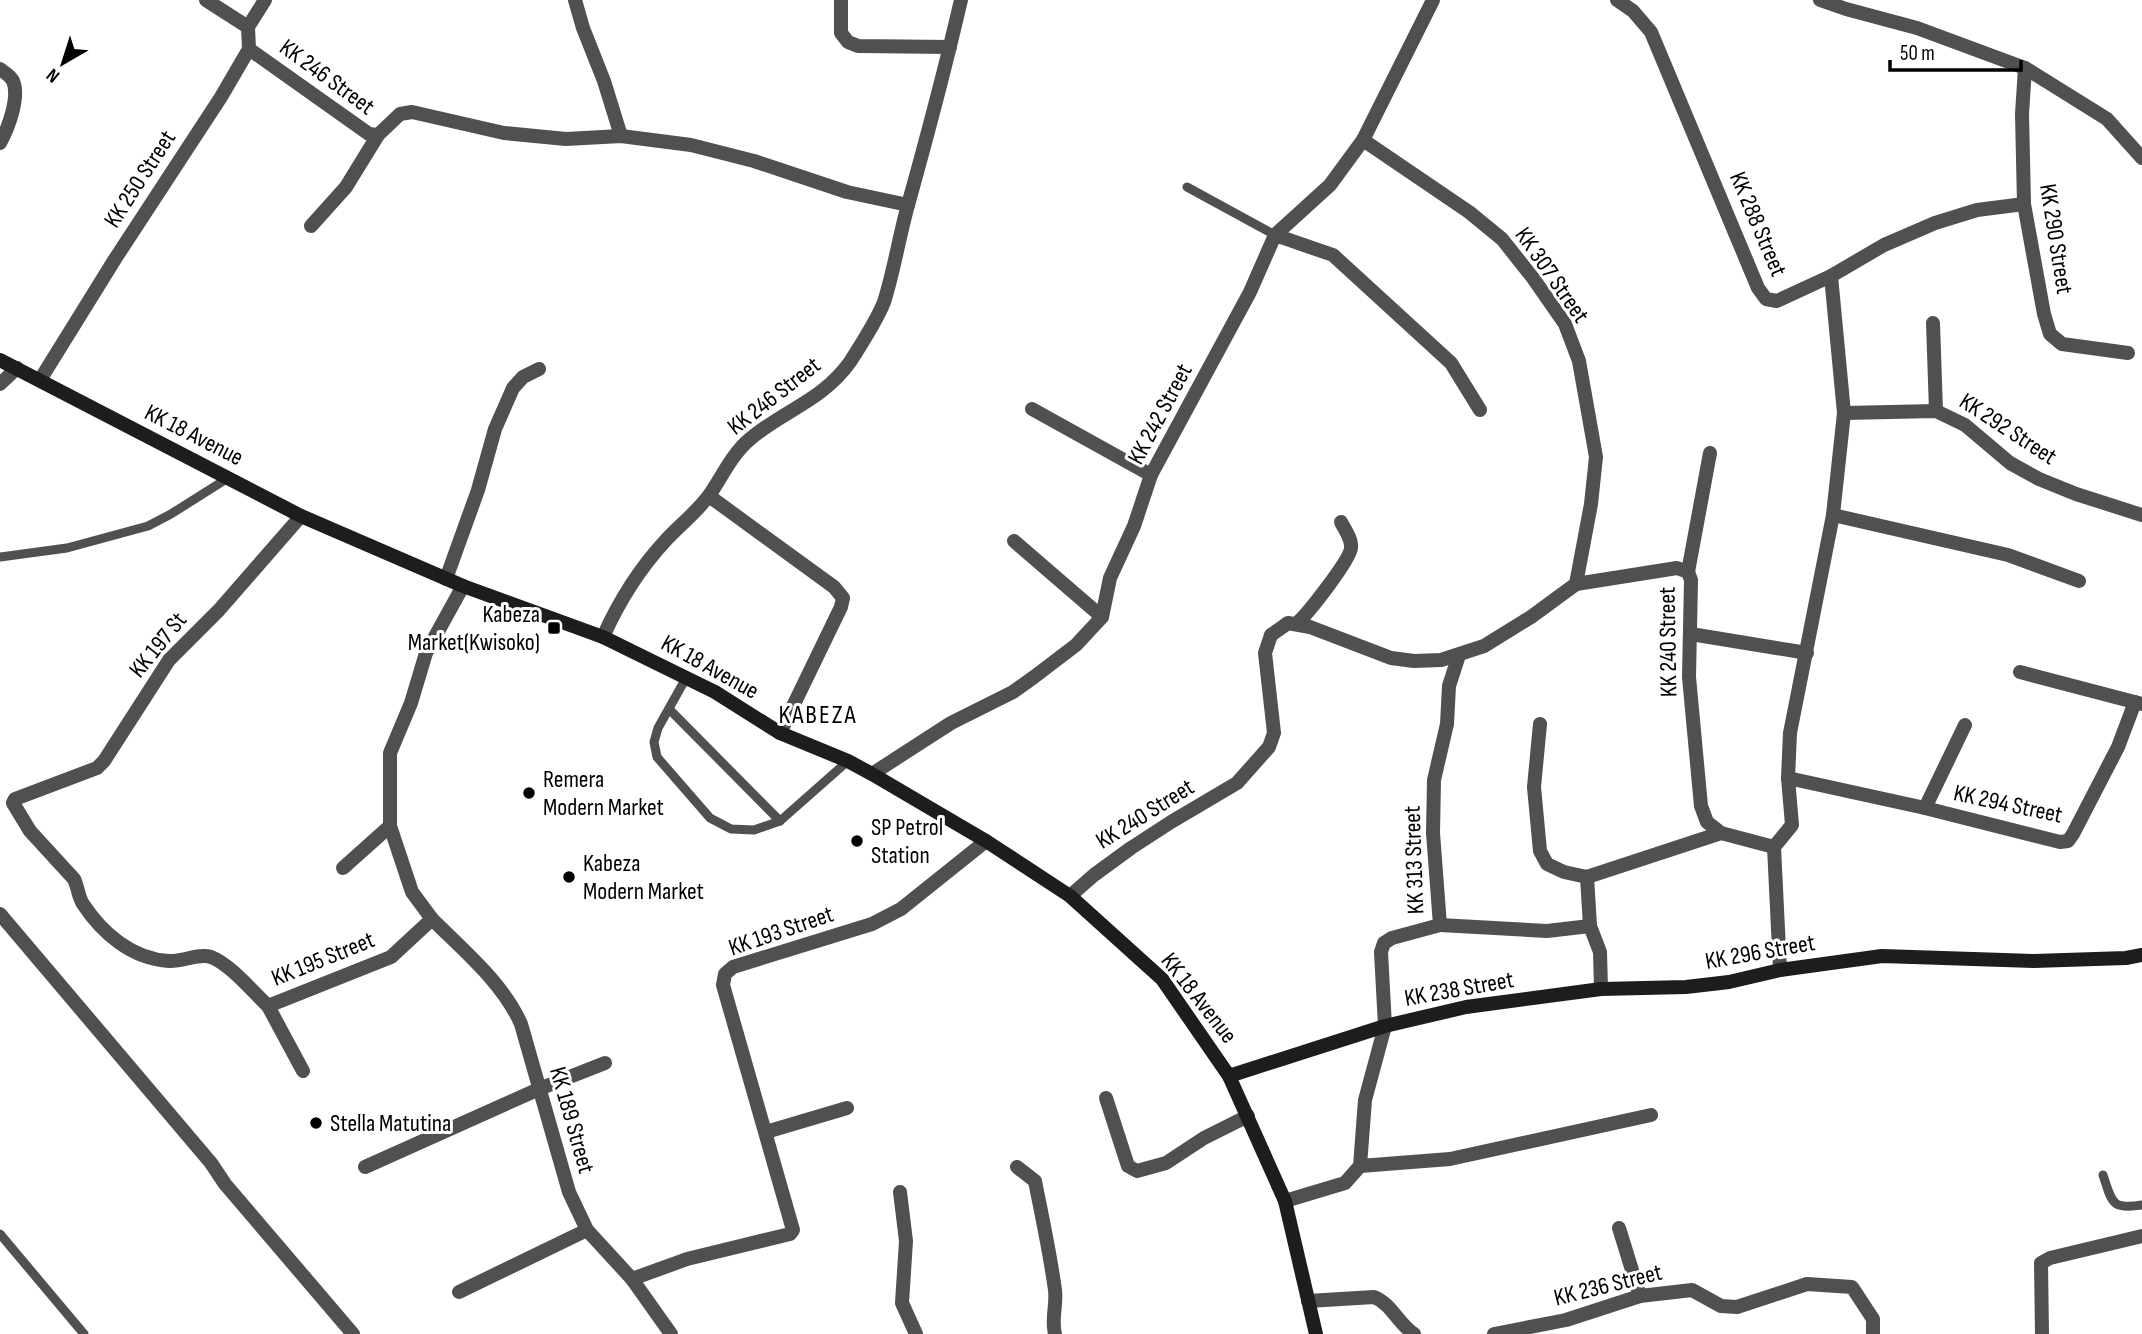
<svg xmlns="http://www.w3.org/2000/svg" width="2142" height="1334" font-family="'Sofia Sans Condensed',sans-serif">
	<style>
		.lines { fill: none; stroke-linecap: round; stroke-linejoin: round }
		.service { stroke: #505050; stroke-width: 9 }
		.minor { stroke: #505050; stroke-width: 14 }
		.secondary { stroke: #1d1d1d; stroke-width: 14 }
		.poi-dot { fill: #000; stroke: #fff; stroke-width: 2.5 }
		.labels { text-anchor: middle; dominant-baseline: central; stroke-width: 6; stroke-linejoin: round; paint-order: stroke }
		.street-label { font-size: 24px; fill: #000; stroke: #fff }
		.poi-label { font-size: 24px; fill: #000; stroke: #fff; text-anchor: start }
		.neighbourhood-label { font-size: 26px; letter-spacing: 2px; fill: #000; stroke: #fff }
	</style>
	<rect width="100%" height="100%" fill="#fff"/>
	<g class="lines">
		<g class="service">
			<polyline points="1187,187 1275,235"/>
			<polyline points="0,557 67,548 148,526 171,514 228,478"/>
			<polyline points="686,678 658,728 654,742 657,757 710,818 731,829 754,830 780,821 848,761"/>
			<polyline points="669,709 780,821"/>
			<path d="M2103,1175C2112,1202 2111,1210 2142,1205"/>
			<polyline points="0,1234 84,1334"/>
		</g>
		<g class="minor">
			<polyline points="206,0 248,27"/>
			<polyline points="575,0 583,28 604,81 621,136"/>
			<polyline points="841,0 841,33 848,42 858,46 950,47"/>
			<polyline points="1617,0 1633,11 1651,32 1758,288 1766,299 1777,301 1831,276 1884,245 1935,223 1977,210 2024,204"/>
			<polyline points="1820,0 1846,9 1917,28 2025,68 2107,119 2142,158"/>
			<polyline points="249,49 369,134 378,135 400,114 412,112 504,133 566,139 621,136 691,145 754,161 847,192 908,205"/>
			<polyline points="2025,68 2022,114 2024,204 2044,314 2050,334 2062,344 2128,353"/>
			<path d="M0,69C5,73 10,75 13,81C20,97 8,129 0,143"/>
			<polyline points="1363,140 1469,212 1502,239 1533,278 1565,324 1579,361 1596,457 1591,504 1576,584"/>
			<polyline points="311,226 346,187 378,135"/>
			<polyline points="1275,235 1330,185 1363,140 1433,0"/>
			<polyline points="1933,323 1936,411"/>
			<polyline points="40,380 115,259 221,97 249,49 248,27 265,0"/>
			<polyline points="0,384 17,368"/>
			<polyline points="1032,409 1151,475"/>
			<polyline points="1844,413 1936,411 1965,425 2010,463 2039,479 2076,494 2142,515"/>
			<polyline points="709,496 834,587 843,598 841,607 780,733"/>
			<polyline points="1833,515 2008,555 2079,581"/>
			<polyline points="1014,541 1102,617"/>
			<polyline points="1688,572 1710,453"/>
			<polyline points="446,579 478,490 495,429 513,388 523,377 539,369"/>
			<path d="M1297,623C1307,615 1350,560 1351,548C1352,539 1345,530 1341,522"/>
			<polyline points="1691,634 1807,653"/>
			<path d="M603,637C619,601 639,569 666,540C680,525 698,511 710,494C723,475 732,454 750,439C784,410 822,401 850,362C859,348 878,318 884,302C894,271 899,237 908,205C927,137 945,69 961,0"/>
			<polyline points="2020,672 2142,704"/>
			<polyline points="1540,724 1534,787 1540,851 1547,864 1564,872 1587,877 1721,833"/>
			<polyline points="872,774 951,723 1013,692 1034,677 1076,645 1102,617 1110,578 1134,526 1151,475 1250,292 1275,235 1333,255 1451,363 1480,410"/>
			<polyline points="1788,778 1925,808 2060,842 2068,841 2073,834 2118,747 2135,702"/>
			<polyline points="1925,808 1965,725"/>
			<polyline points="343,868 390,826"/>
			<polyline points="1587,877 1590,926"/>
			<polyline points="1070,896 1094,875 1131,848 1171,822 1237,783 1269,747 1274,733 1265,653 1271,635 1288,623 1310,627 1391,658 1414,661 1441,660 1484,646 1531,617 1576,584 1677,568 1688,572 1691,580 1689,677 1701,806 1707,822 1721,833 1774,847"/>
			<polyline points="0,914 211,1163 225,1184 353,1334"/>
			<path d="M432,919C464,951 503,983 521,1024L569,1192L587,1230L632,1279L671,1334"/>
			<polyline points="1440,925 1547,931 1590,926 1600,952 1601,989"/>
			<polyline points="1780,970 1774,847 1792,825 1788,778 1790,733 1833,515 1844,413 1831,276"/>
			<path d="M268,1006C253,992 230,964 211,957C199,953 182,962 169,961C132,959 102,933 83,904C78,896 78,887 74,879L30,831L13,803L15,799L97,768L104,761L169,660L219,610L301,516"/>
			<polyline points="303,1071 268,1006 391,957 432,919 412,892 390,826 390,753 411,703 426,653 463,586"/>
			<polyline points="1106,1098 1128,1166 1137,1171 1166,1163 1204,1138 1248,1116"/>
			<polyline points="766,1132 847,1108"/>
			<polyline points="1360,1166 1450,1159 1651,1115"/>
			<polyline points="365,1167 539,1089 605,1063"/>
			<path d="M1017,1167L1035,1181C1042,1217 1050,1253 1055,1290C1057,1305 1051,1319 1055,1334"/>
			<polyline points="900,1192 906,1241 902,1303 916,1334"/>
			<polyline points="1285,1201 1345,1183 1360,1166 1365,1100 1385,1026 1381,952 1384,943 1392,938 1440,925 1433,833 1434,780 1447,724 1449,686 1459,655"/>
			<polyline points="1619,1228 1640,1296"/>
			<polyline points="632,1279 687,1259 790,1234 793,1230 723,985 725,974 733,967 872,924 901,909 986,841"/>
			<polyline points="459,1292 587,1230"/>
			<path d="M1308,1301L1374,1297C1392,1304 1398,1324 1414,1334"/>
			<polyline points="1494,1334 1566,1320 1640,1296 1692,1290 1721,1306 1737,1307 1807,1284 1852,1287 1873,1319 1873,1334"/>
			<polyline points="2042,1334 2041,1263 2050,1258 2142,1236"/>
		</g>
		<g class="secondary">
			<polyline points="0,360 301,516 463,586 603,637 715,692 780,733 848,761 872,774 986,841 1070,896 1162,979 1229,1076 1285,1201 1316,1334"/>
			<polyline points="1229,1076 1385,1026 1466,1007 1601,989 1686,987 1729,982 1780,970 1882,956 2034,961 2126,958 2142,955"/>
		</g>
	</g>
	<g class="poi-dot">
		<rect x="547" y="621" width="14" height="14" rx="3.5"/>
		<circle cx="529" cy="793" r="7"/>
		<circle cx="857" cy="841" r="7"/>
		<circle cx="569" cy="877" r="7"/>
		<circle cx="316" cy="1123" r="7"/>
	</g>
	<g class="labels">
		<g class="street-label">
			<text transform="translate(327 77) rotate(36)">KK 246 Street</text>
			<text transform="translate(140 179) rotate(-57)">KK 250 Street</text>
			<text transform="translate(1758 224) rotate(67)">KK 288 Street</text>
			<text transform="translate(2056 239) rotate(81)">KK 290 Street</text>
			<text transform="translate(1552 275) rotate(55)">KK 307 Street</text>
			<text transform="translate(774 396) rotate(-38)">KK 246 Street</text>
			<text transform="translate(1160 414) rotate(-62)">KK 242 Street</text>
			<text transform="translate(2008 429) rotate(33)">KK 292 Street</text>
			<text transform="translate(194 435) rotate(27)">KK 18 Avenue</text>
			<text transform="translate(1668 642) rotate(-91)">KK 240 Street</text>
			<text transform="translate(158 645) rotate(-51)">KK 197 St</text>
			<text transform="translate(710 667) rotate(29)">KK 18 Avenue</text>
			<text transform="translate(2008 804) rotate(12)">KK 294 Street</text>
			<text transform="translate(1145 814) rotate(-32)">KK 240 Street</text>
			<text transform="translate(1414 860) rotate(-92)">KK 313 Street</text>
			<text transform="translate(781 931) rotate(-19)">KK 193 Street</text>
			<text transform="translate(1760 952) rotate(-10)">KK 296 Street</text>
			<text transform="translate(323 959) rotate(-22)">KK 195 Street</text>
			<text transform="translate(1459 989) rotate(-10)">KK 238 Street</text>
			<text transform="translate(1199 998) rotate(52)">KK 18 Avenue</text>
			<text transform="translate(572 1120) rotate(74)">KK 189 Street</text>
			<text transform="translate(1608 1285) rotate(-14)">KK 236 Street</text>
		</g>
		<g class="poi-label">
			<text x="540" y="614" text-anchor="end">Kabeza<tspan x="540" dy="28">Market(Kwisoko)</tspan></text>
			<text x="543" y="779">Remera<tspan x="543" dy="28">Modern Market</tspan></text>
			<text x="871" y="827">SP Petrol<tspan x="871" dy="28">Station</tspan></text>
			<text x="583" y="863">Kabeza<tspan x="583" dy="28">Modern Market</tspan></text>
			<text x="330" y="1123">Stella Matutina</text>
		</g>
		<g class="neighbourhood-label">
			<text x="818" y="715">KABEZA</text>
		</g>
	</g>
	<g transform="translate(63 63) rotate(219)" stroke="#ffffff" stroke-width="5" paint-order="stroke">
	<path d="M0-5L12 26L0 18L-12 26Z" fill="#000000"/>
	<text y="-10" font-size="19" font-weight="bold" text-anchor="middle" fill="#000000">N</text>
	</g>
	<path d="M1890 60v10h131v-10" fill="none" stroke="#000000" stroke-width="3.5"/>
	<text x="1900" y="60" font-size="21" fill="#000000" stroke="#ffffff" stroke-width="5" paint-order="stroke">50 m</text>
</svg>
